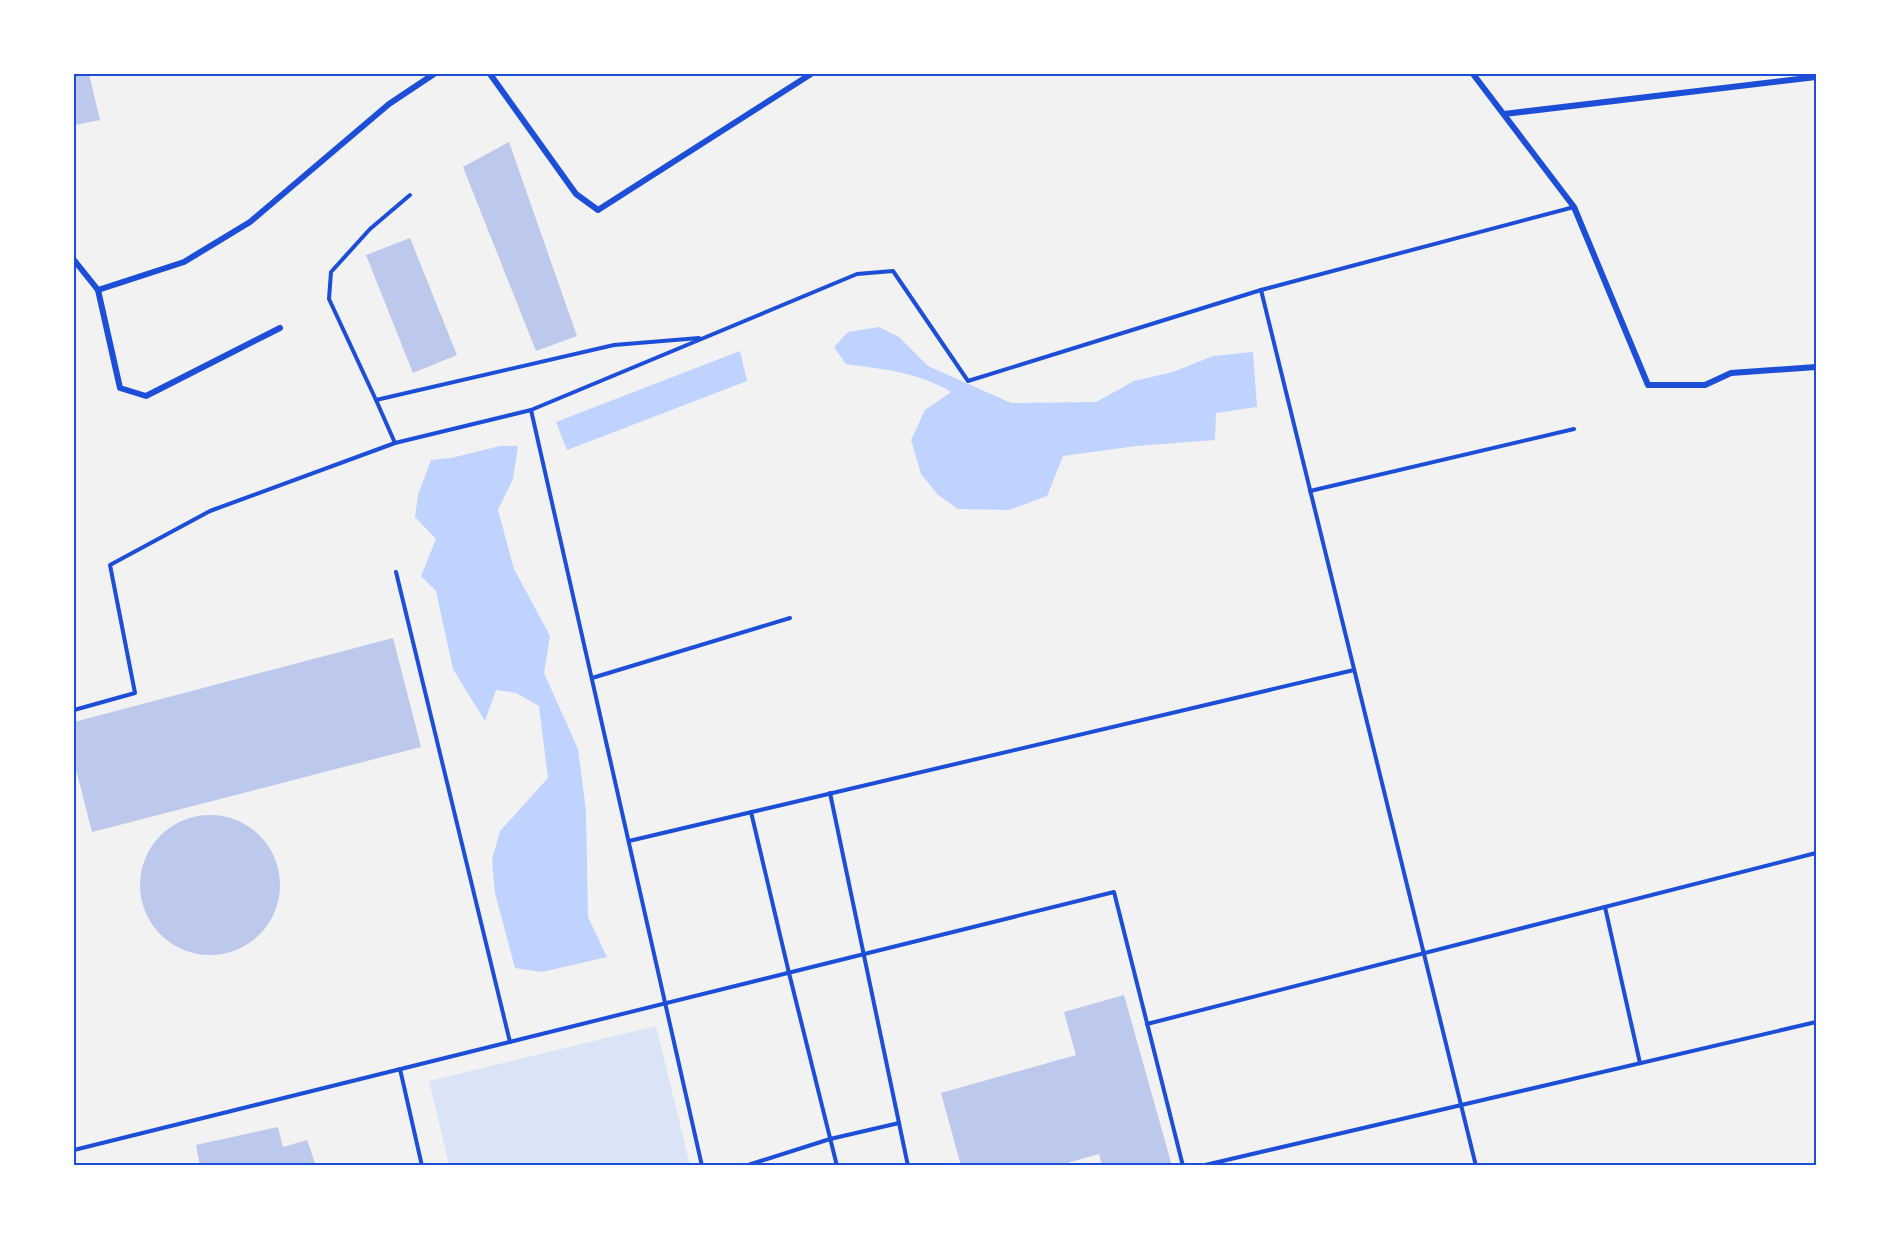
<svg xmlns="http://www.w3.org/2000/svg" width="1890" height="1239" font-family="Manrope,sans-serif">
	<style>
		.green { fill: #dbe4f7 }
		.water { fill: #bfd3fe }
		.building { fill: #bdc9ec }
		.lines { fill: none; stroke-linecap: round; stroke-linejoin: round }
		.service { stroke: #1d4ed8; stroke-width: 4 }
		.minor { stroke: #1d4ed8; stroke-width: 6 }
		.neatline { fill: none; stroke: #1d4ed8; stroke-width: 2 }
	</style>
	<rect width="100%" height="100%" fill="#f2f2f2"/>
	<polygon class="green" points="656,1026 690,1165 449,1165 429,1081"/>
	<g class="water">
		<path d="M879,327L899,337L928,366L1011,403L1096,402L1134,381L1173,372L1213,356L1253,352L1257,407L1216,413L1215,440L1136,446L1063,456L1047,496L1009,510L958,509L937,494L921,474L911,440L925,410L951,392C919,372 882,369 846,364L834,347L848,332Z"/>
		<polygon points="740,351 747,381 567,450 556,422"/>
		<polygon points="500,446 518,446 513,479 498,510 514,569 550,636 544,673 578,749 586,810 588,917 607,957 542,972 515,968 495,893 492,860 500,831 548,778 539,706 516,693 496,690 485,721 453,669 436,591 421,576 436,539 415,517 418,495 431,460 451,458"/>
	</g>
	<g class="building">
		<polygon points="74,74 89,74 100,120 75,125 74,117"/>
		<polygon points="509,142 577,336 536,351 463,167"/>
		<polygon points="410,238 457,355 413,373 366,255"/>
		<polygon points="393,638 421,747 92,832 74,762 74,722"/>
		<circle cx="210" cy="885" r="70"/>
		<polygon points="1124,995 1172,1166 1102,1166 1099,1154 1057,1166 961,1166 941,1093 1076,1055 1064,1012"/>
		<polygon points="278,1127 283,1147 307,1140 316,1166 200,1166 196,1145"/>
	</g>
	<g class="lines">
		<g class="service">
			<polyline points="1261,290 1476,1166"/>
			<polyline points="376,400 329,299 331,272 370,229 410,195"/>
			<polyline points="531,410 702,1166"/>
			<polyline points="395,443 376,400 614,345 699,338"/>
			<polyline points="1310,491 1574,429"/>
			<polyline points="396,572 510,1042"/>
			<polyline points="592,678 790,618"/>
			<polyline points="74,710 135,693 110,565 210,511 395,443 531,410 857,274 893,271 968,381 1261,290 1574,207"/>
			<polyline points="830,793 908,1166"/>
			<polyline points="751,812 789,973 837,1166"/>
			<polyline points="629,841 1354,670"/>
			<polyline points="1605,907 1640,1063"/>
			<polyline points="1147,1024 1816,853"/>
			<polyline points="400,1069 422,1166"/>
			<polyline points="74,1150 1114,892 1183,1166"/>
			<polyline points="745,1166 830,1139 899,1123"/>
			<polyline points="1201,1166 1816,1022"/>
		</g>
		<g class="minor">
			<polyline points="490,74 576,194 598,210 811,74"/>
			<polyline points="1473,74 1574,207 1648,385 1705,385 1731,373 1816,367"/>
			<polyline points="1504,114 1816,77"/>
			<polyline points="74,260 98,290 120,388 146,396 280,328"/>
			<polyline points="98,290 184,262 250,222 389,104 434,74"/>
		</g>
	</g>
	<rect width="1890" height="1239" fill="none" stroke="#ffffff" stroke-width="150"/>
	<rect x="75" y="75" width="1740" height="1089" class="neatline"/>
</svg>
